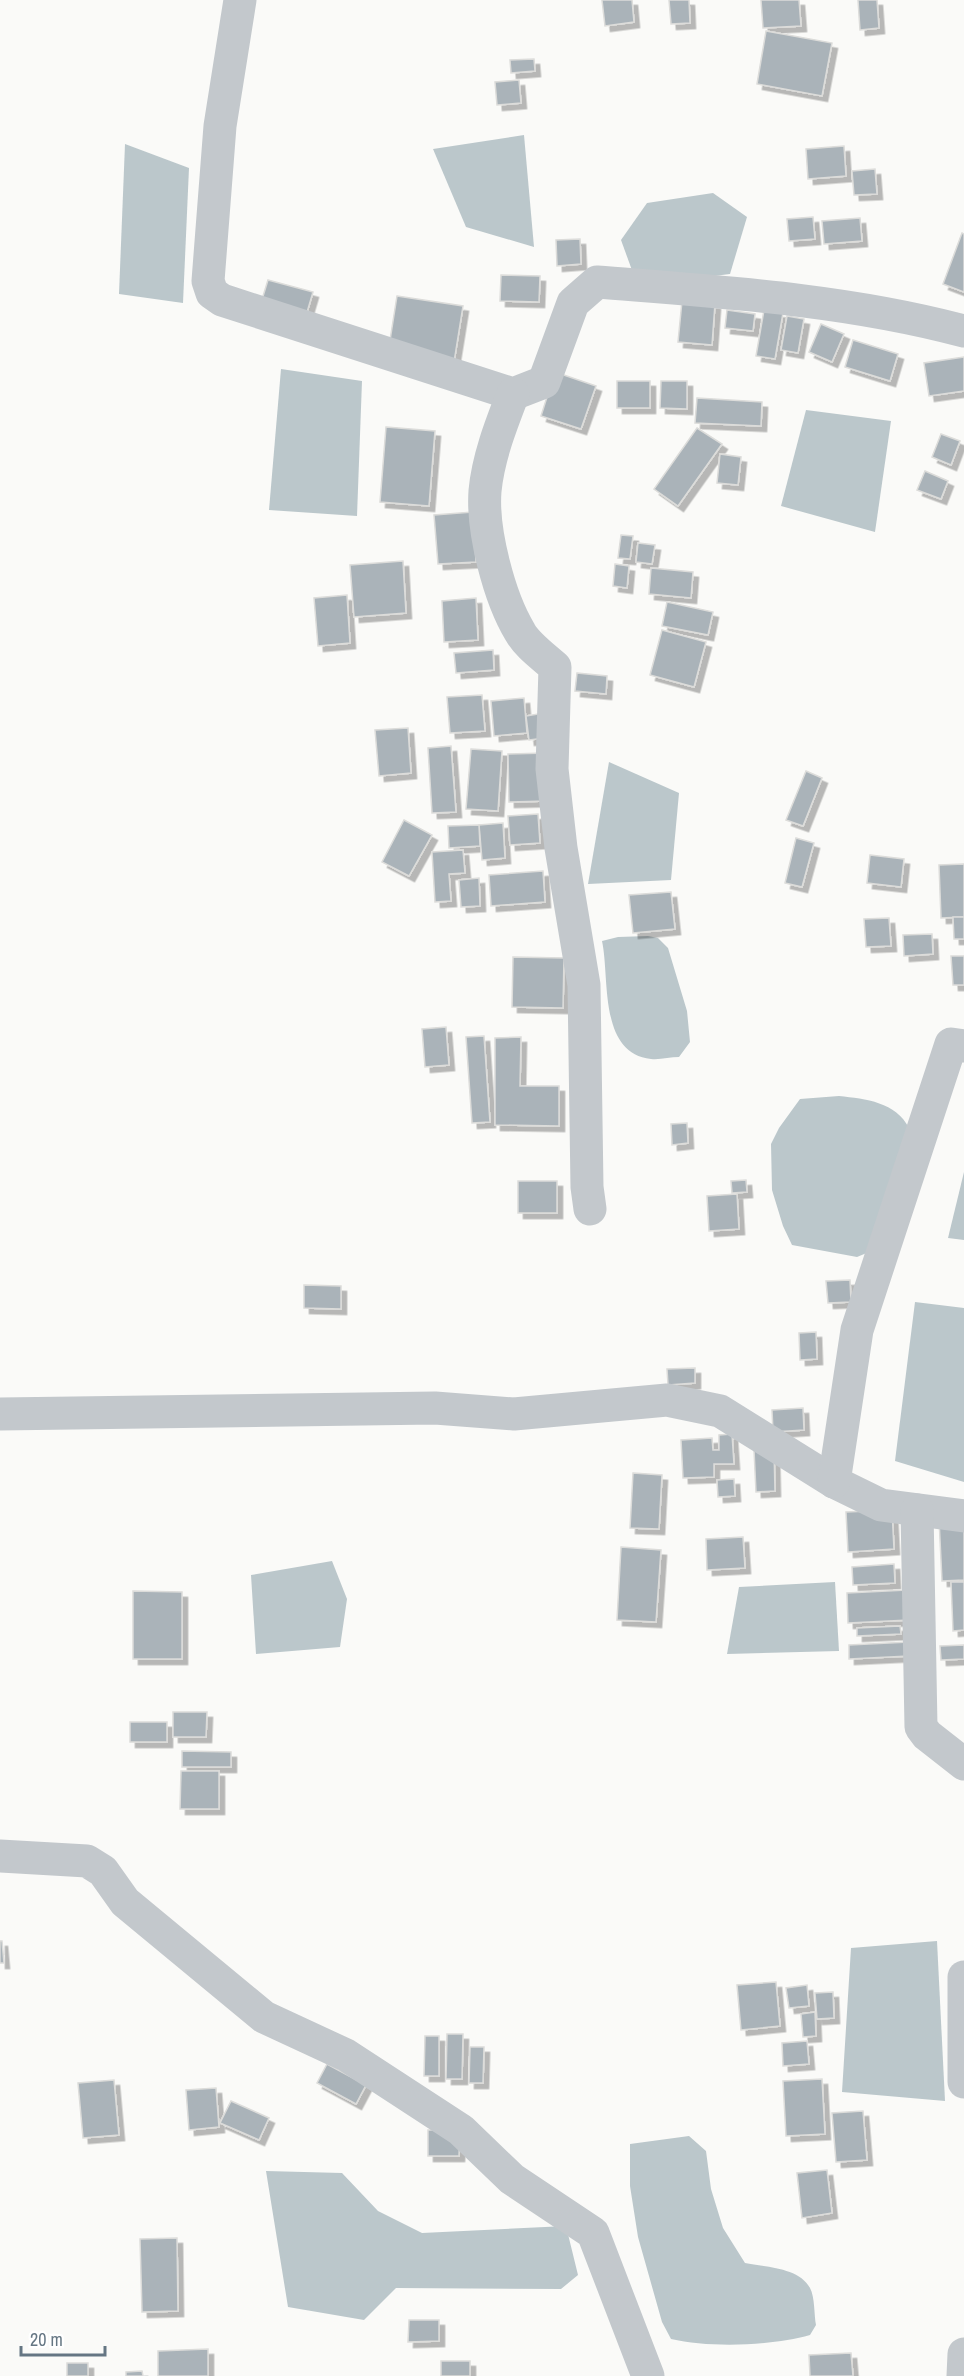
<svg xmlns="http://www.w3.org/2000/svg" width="964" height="2376" font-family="'Archivo Narrow',sans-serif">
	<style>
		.water { fill: #bbc7cb }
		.building { fill: #aab3b9; stroke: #dcdcda; stroke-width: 1.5; filter: url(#shadow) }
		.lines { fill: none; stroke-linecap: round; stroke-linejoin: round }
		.street { stroke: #c3c8cc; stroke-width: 33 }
	</style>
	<defs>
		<filter id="shadow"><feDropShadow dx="5.5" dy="5.5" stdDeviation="0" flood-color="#0004"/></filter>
	</defs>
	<rect width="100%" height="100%" fill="#fafaf8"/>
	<g class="water">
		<polygon points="524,135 534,247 466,227 433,149"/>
		<polygon points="125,144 189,168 183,303 119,294"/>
		<polygon points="713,193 747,217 730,274 673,281 633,273 621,240 647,203"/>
		<polygon points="281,369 362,381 357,516 269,510"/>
		<polygon points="806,410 891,421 875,532 781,506"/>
		<polygon points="609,762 679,793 671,880 588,884"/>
		<path d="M648,936L658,938L668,948L687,1011L690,1042L679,1057C670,1057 660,1060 651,1059C598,1053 610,978 602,941L618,937Z"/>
		<path d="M839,1096C866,1099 896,1102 909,1128L881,1247L857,1257L792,1245L783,1226L772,1190L771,1144L779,1128L800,1099Z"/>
		<polygon points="964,1172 964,1240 948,1238"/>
		<polygon points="915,1302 964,1308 964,1482 895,1461"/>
		<polygon points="332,1561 347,1599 340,1647 256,1654 251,1575"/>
		<polygon points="835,1582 839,1651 727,1654 739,1587"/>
		<polygon points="937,1941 945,2101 842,2092 851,1948"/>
		<path d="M689,2136L706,2151L711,2189L723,2228L745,2263C764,2267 799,2267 810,2288C815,2297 814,2315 816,2325L810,2335C771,2346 710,2348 671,2339L662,2322L638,2237L630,2186V2144Z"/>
		<polygon points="266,2171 342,2173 378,2211 422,2233 566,2226 578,2275 561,2289 396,2288 364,2320 288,2307"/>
	</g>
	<g class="building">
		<polygon points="602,0 632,0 634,22 605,26"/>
		<polygon points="669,0 689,0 690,23 671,24"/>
		<polygon points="761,0 799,0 801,26 763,28"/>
		<polygon points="858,0 877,0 879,28 860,30"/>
		<polygon points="766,31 832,43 822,96 757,84"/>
		<polygon points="534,59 535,71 511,73 510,60"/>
		<polygon points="519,80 521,103 497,105 495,82"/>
		<polygon points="844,146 846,176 808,179 806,149"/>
		<polygon points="875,169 877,194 854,195 852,171"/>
		<polygon points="813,217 815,239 789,241 787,219"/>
		<polygon points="860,218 862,241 824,244 822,221"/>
		<polygon points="962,233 964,234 964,292 943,284"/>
		<polygon points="580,239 581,264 557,266 556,240"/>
		<polygon points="501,275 540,276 539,302 500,301"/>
		<polygon points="268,280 313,292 305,319 260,306"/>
		<polygon points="397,296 463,306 454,362 388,353"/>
		<polygon points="682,301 715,304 712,345 678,342"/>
		<polygon points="727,310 755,314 753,331 725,328"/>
		<polygon points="764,310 783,313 775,359 756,356"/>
		<polygon points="787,316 804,319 798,353 781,350"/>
		<polygon points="821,324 844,334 832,362 809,352"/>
		<polygon points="853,340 898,354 890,381 845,367"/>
		<polygon points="964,357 964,391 929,396 924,363"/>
		<polygon points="555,372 596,386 581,429 541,416"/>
		<rect x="617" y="381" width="33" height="27"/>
		<polygon points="661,381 687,381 687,409 660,408"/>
		<polygon points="697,398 762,402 761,426 695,423"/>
		<polygon points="386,427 435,431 429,506 380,502"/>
		<polygon points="697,428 722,444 678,506 654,489"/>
		<polygon points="941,434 960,441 951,465 932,457"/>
		<polygon points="720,454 741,457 738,485 717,483"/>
		<polygon points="925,471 948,481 941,499 917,490"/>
		<polygon points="473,512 476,562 438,564 434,515"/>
		<polygon points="621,535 633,536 630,559 618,558"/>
		<polygon points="638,543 655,545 652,564 636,562"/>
		<polygon points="403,561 406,613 354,617 350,565"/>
		<polygon points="615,564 629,566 627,588 613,586"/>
		<polygon points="651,568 693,572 691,598 649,594"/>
		<polygon points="347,595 350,643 318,646 314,598"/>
		<polygon points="476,598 478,640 444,642 442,601"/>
		<polygon points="667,602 713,612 708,635 662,626"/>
		<polygon points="662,630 706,642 694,687 650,675"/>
		<polygon points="493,650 494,670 456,673 454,653"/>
		<polygon points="577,673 607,676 606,694 575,691"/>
		<polygon points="482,695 485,731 450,733 447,697"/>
		<polygon points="524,698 527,733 494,736 491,701"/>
		<polygon points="550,712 553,737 529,740 526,716"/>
		<polygon points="408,728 411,773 379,776 375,730"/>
		<polygon points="451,746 456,812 432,813 428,748"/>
		<polygon points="471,749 502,751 498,811 466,809"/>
		<polygon points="547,753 548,801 509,802 508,754"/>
		<polygon points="806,771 822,778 803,826 786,820"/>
		<polygon points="538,814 540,843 510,845 508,816"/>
		<polygon points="404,820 432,835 409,876 382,862"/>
		<polygon points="503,823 505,858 482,860 479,825"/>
		<polygon points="479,825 480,846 449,848 448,826"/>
		<polygon points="796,838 814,843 802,887 785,883"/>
		<polygon points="463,850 465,873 449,874 451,901 435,902 432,852"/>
		<polygon points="870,855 904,859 901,887 867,883"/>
		<polygon points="964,864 964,917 941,918 939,865"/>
		<polygon points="543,871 545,902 491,906 489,875"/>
		<polygon points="479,878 480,906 461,907 459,880"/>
		<polygon points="671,892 675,929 633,933 629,895"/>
		<polygon points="953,917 964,917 964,939 954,939"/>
		<polygon points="889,918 891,946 866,947 864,919"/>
		<polygon points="932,934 933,954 904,956 903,935"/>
		<polygon points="951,956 964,956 964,985 953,985"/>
		<polygon points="513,957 564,958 563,1008 512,1007"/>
		<polygon points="446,1027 449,1065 425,1067 422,1029"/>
		<polygon points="484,1036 490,1122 472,1123 466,1037"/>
		<polygon points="521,1037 520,1086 559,1086 559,1126 495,1125 495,1038"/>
		<polygon points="687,1123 688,1143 672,1145 671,1124"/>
		<polygon points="746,1180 747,1192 732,1193 731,1181"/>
		<rect x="518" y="1181" width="39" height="32"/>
		<polygon points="737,1194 739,1229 709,1231 707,1196"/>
		<polygon points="850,1280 851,1302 828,1303 826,1281"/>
		<polygon points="304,1285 341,1286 341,1309 304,1308"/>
		<polygon points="816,1332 817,1359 800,1360 799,1333"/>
		<polygon points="695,1368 695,1383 668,1385 667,1369"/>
		<polygon points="803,1408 804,1430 773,1432 772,1410"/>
		<polygon points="732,1434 734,1464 714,1464 714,1477 683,1478 681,1440 712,1438 713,1450 719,1450 719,1435"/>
		<polygon points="774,1449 775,1491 756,1492 754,1450"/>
		<polygon points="633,1473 662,1475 659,1529 630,1528"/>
		<polygon points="734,1479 735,1496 718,1497 717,1480"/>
		<polygon points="892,1510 894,1549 848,1552 846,1512"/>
		<polygon points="964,1517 964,1580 942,1581 939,1519"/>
		<polygon points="743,1537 745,1568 707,1570 706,1539"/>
		<polygon points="621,1547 661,1550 656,1622 617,1620"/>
		<polygon points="894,1564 895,1583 853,1585 852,1567"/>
		<polygon points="951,1582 964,1582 964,1630 953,1631"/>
		<polygon points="907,1590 909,1620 848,1623 847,1593"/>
		<polygon points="133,1591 182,1592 182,1659 133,1659"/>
		<polygon points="900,1626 901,1634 857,1636 857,1628"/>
		<polygon points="909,1642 909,1656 849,1659 849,1645"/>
		<polygon points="964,1645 964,1659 941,1660 940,1646"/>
		<polygon points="173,1712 207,1712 206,1737 173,1737"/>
		<rect x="130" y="1722" width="37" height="20"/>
		<polygon points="182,1751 231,1752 231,1767 182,1767"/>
		<polygon points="181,1771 219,1771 219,1809 180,1809"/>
		<polygon points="0,1941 2,1941 4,1963 0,1963"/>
		<polygon points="776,1982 780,2026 741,2030 737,1985"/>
		<polygon points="807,1985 809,2006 789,2008 786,1988"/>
		<polygon points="833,1992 834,2018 817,2019 815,1993"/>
		<polygon points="815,2012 816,2036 803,2037 801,2014"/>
		<polygon points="447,2034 463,2034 462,2079 446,2079"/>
		<polygon points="425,2036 439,2036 439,2076 424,2076"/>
		<polygon points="807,2041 809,2064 783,2066 782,2043"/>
		<polygon points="470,2047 484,2047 483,2083 469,2083"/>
		<polygon points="327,2064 366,2085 356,2104 317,2083"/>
		<polygon points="822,2079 825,2134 786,2136 783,2081"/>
		<polygon points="114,2080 119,2135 83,2138 78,2083"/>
		<polygon points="216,2088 219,2127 189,2130 186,2090"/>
		<polygon points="231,2101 269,2118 259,2140 220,2123"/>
		<polygon points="863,2111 867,2160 836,2162 832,2113"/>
		<polygon points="428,2130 460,2130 459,2156 428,2156"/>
		<polygon points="827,2170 832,2213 802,2218 797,2173"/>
		<polygon points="177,2238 178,2311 142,2312 140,2239"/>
		<polygon points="409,2320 439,2320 439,2341 408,2342"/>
		<polygon points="208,2349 208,2376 158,2376 158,2351"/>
		<polygon points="851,2353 853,2376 810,2376 809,2355"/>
		<rect x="441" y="2361" width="29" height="15"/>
		<rect x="67" y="2363" width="21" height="13"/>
		<polygon points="142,2371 143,2376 126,2376 126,2372"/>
	</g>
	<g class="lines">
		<g class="street">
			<path d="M240,0L220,126L208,281L212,293L222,300L513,394L544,382L573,303L597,282C721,292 844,299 964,331"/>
			<path d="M513,394C501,425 488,458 485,491C482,531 499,597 520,632C527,645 544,657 555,667L552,769L561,848L584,985L587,1187L590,1209"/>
			<polyline points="0,1414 435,1408 514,1414 667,1400 720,1411 834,1482 881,1505 964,1516"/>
			<polyline points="834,1482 857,1330 951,1044 964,1046"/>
			<polyline points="917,1510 921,1727 927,1735 964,1764"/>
			<polyline points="0,1856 87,1861 103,1871 125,1902 264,2017 346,2055 461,2130 512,2179 593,2233 648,2376"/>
			<polyline points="964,1977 964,2082"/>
			<polyline points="963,2376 964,2354"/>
		</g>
	</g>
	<path d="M21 2346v9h84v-9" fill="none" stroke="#657683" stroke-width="3"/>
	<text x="30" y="2346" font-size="18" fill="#657683" stroke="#ffffff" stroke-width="4.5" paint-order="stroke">20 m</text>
</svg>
